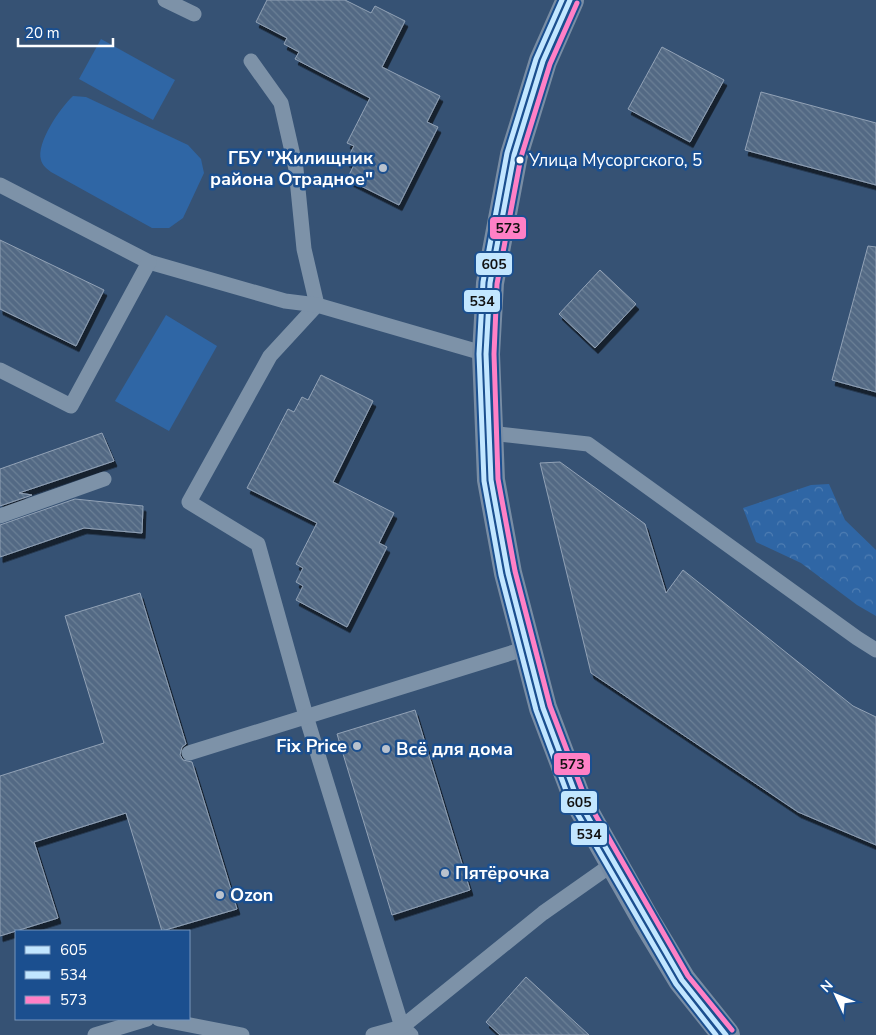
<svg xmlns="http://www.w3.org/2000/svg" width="876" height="1035" font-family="'Nunito Sans',sans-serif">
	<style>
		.forest { fill: url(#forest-crowns) }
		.park { fill: #2f66a5 }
		.building { fill: url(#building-back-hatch); stroke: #92a2b6; filter: url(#shadow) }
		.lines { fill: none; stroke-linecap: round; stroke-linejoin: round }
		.lane { stroke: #7d92a8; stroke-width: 15 }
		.secondary { stroke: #798da4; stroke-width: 28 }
		.bus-1-casing { stroke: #1b4f8f; stroke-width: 9 }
		.bus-2-casing { stroke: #1b4f8f; stroke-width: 9 }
		.bus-3-casing { stroke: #1b4f8f; stroke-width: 9 }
		.bus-1 { stroke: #c2e6ff; stroke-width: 5 }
		.bus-2 { stroke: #c2e6ff; stroke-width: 5 }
		.bus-3 { stroke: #ff80c6; stroke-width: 5 }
		.bus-dot { fill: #fff; stroke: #1b4f8f; stroke-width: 2 }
		.poi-dot { fill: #b9c2ce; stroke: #1b4f8f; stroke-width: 2 }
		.labels { text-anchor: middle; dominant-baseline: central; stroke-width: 5; stroke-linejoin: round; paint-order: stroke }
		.bus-label { font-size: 17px; fill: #fff; stroke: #1b4f8f; text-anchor: start }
		.poi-label { font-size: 18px; font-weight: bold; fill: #fff; stroke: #1b4f8f; text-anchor: start }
		.line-badge { stroke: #1b4f8f; stroke-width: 2 }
		.pale-badge-label { font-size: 14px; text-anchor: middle; font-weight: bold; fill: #111 }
	</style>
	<defs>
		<pattern id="forest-crowns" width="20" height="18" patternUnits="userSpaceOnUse" patternTransform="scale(1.25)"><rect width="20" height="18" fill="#2f66a5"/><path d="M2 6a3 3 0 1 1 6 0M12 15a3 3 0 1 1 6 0" fill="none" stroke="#4e7db2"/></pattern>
		<pattern id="building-back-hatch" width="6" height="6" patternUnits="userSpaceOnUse" patternTransform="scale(1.25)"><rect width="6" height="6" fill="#526984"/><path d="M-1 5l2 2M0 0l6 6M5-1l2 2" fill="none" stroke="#6c8096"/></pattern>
		<filter id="shadow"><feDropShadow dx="3" dy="5.5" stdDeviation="0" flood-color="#0009"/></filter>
	</defs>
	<rect width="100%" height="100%" fill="#365274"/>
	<polygon class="forest" points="829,484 845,520 876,550 876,616 857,605 801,563 756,542 743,508 811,485"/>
	<g class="park">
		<polygon points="101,39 175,80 153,120 79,79"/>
		<path d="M73,96L86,97L188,145L201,159L204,173L183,218L169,228H152L51,172C47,169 42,165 41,160C36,143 60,108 73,96Z"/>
		<polygon points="166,315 217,346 169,431 115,401"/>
	</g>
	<g class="building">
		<polygon points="267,0 345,0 371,13 375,6 405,21 382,67 440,96 427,122 438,127 399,205 347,179 354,165 346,161 354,146 347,143 370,98 295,59 299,52 284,44 287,38 256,22"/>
		<polygon points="662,47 724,80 690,142 628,109"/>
		<polygon points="761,92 876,123 876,185 745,150"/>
		<polygon points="0,240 104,290 76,346 0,309"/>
		<polygon points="868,246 876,247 876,392 832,380"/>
		<polygon points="600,270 636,304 595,348 559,314"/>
		<polygon points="321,375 373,401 333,482 394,513 379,543 387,547 347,627 296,600 303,586 296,582 303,568 296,564 317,523 247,488 288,409 294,412 302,397 308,400"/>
		<polygon points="102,433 114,461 19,493 32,495 0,506 0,469"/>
		<polygon points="560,462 645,524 666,593 683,570 853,706 876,717 876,845 798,812 591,673 540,463"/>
		<polygon points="75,499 143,506 142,533 84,528 0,557 0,525"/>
		<polygon points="140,593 186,744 182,747 180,755 183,760 192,762 237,909 162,931 126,813 34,842 58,918 0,936 0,776 104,743 65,616"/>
		<polygon points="415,710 470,890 392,915 337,734"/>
		<polygon points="526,977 589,1035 500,1035 486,1022"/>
	</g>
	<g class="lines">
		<g class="lane">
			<polyline points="165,0 194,14"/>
			<polyline points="251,61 281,103 296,169 304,249 317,305 270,356 189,502 258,544 306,716 402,1027 411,1035"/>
			<polyline points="0,185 149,262 285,301 317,305 486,354"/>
			<polyline points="0,370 71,406 149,262"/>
			<polyline points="490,433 588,444 857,638 876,650"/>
			<polyline points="0,516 104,479"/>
			<polyline points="189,753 527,648"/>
			<polyline points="159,1019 242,1035"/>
			<polyline points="95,1035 147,1019"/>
			<polyline points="373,1035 402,1027 543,913 614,863"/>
		</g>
		<polyline class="secondary" points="570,0 543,61 514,155 490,283 486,354 491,480 508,573 543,708 577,798 647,922 682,980 726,1035"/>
		<defs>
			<polyline id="bus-1" points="570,0 543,61 514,155 490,283 486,354 491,480 508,573 543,708 577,798 682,980 726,1035"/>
			<polyline id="bus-2" points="562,0 536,59 507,153 483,282 479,354 484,481 501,575 536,710 570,801 676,984 716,1035"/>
			<polyline id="bus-3" points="577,3 550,64 521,157 497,284 494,354 498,479 515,571 550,706 584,795 688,976 732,1030"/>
		</defs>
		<use href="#bus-1" class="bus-1-casing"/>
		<use href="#bus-2" class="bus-2-casing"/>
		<use href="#bus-3" class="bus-3-casing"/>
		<use href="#bus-1" class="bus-1"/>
		<use href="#bus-2" class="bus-2"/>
		<use href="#bus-3" class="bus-3"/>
	</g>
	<circle class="bus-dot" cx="520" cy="160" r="4.5"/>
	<g class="poi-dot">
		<circle cx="383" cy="168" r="5"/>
		<circle cx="357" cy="746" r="5"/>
		<circle cx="386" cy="749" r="5"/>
		<circle cx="445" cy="873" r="5"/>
		<circle cx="220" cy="895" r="5"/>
	</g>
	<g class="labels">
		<g class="bus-label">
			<text x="529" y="160">Улица Мусоргского, 5</text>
		</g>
		<g class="poi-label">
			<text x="373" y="158" text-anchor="end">ГБУ "Жилищник<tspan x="373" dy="21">района Отрадное"</tspan></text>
			<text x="347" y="746" text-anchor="end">Fix Price</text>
			<text x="396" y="749">Всё для дома</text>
			<text x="455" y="873">Пятёрочка</text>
			<text x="230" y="895">Ozon</text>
		</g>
	</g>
	<g class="line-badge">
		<rect x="489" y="216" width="38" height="24" rx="5" fill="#ff80c6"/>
		<rect x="475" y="252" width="38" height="24" rx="5" fill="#c2e6ff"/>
		<rect x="463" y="289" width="38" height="24" rx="5" fill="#c2e6ff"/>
		<rect x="553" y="752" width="38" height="24" rx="5" fill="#ff80c6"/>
		<rect x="560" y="790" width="38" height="24" rx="5" fill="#c2e6ff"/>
		<rect x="570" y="822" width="38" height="24" rx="5" fill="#c2e6ff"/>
	</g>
	<g class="pale-badge-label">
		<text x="508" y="233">573</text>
		<text x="494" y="269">605</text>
		<text x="482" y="306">534</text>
		<text x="572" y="769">573</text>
		<text x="579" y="807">605</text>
		<text x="589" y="839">534</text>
	</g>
	<rect x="15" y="930" width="175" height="90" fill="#1b4f8f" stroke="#7695bc"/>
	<rect x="25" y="946" width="25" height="8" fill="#c2e6ff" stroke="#7695bc"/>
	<text x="60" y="955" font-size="15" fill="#ffffff">605</text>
	<rect x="25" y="971" width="25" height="8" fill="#c2e6ff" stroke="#7695bc"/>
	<text x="60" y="980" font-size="15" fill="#ffffff">534</text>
	<rect x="25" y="996" width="25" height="8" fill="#ff80c6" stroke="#7695bc"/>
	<text x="60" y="1005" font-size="15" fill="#ffffff">573</text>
	<g transform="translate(836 995) rotate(314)" stroke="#1b4f8f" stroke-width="4" paint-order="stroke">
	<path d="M0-4L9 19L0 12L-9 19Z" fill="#ffffff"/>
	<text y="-8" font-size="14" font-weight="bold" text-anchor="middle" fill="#ffffff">N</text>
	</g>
	<path d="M18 38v8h95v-8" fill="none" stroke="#ffffff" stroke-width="2.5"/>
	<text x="25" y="38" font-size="15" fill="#ffffff" stroke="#1b4f8f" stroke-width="4" paint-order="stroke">20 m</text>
</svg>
